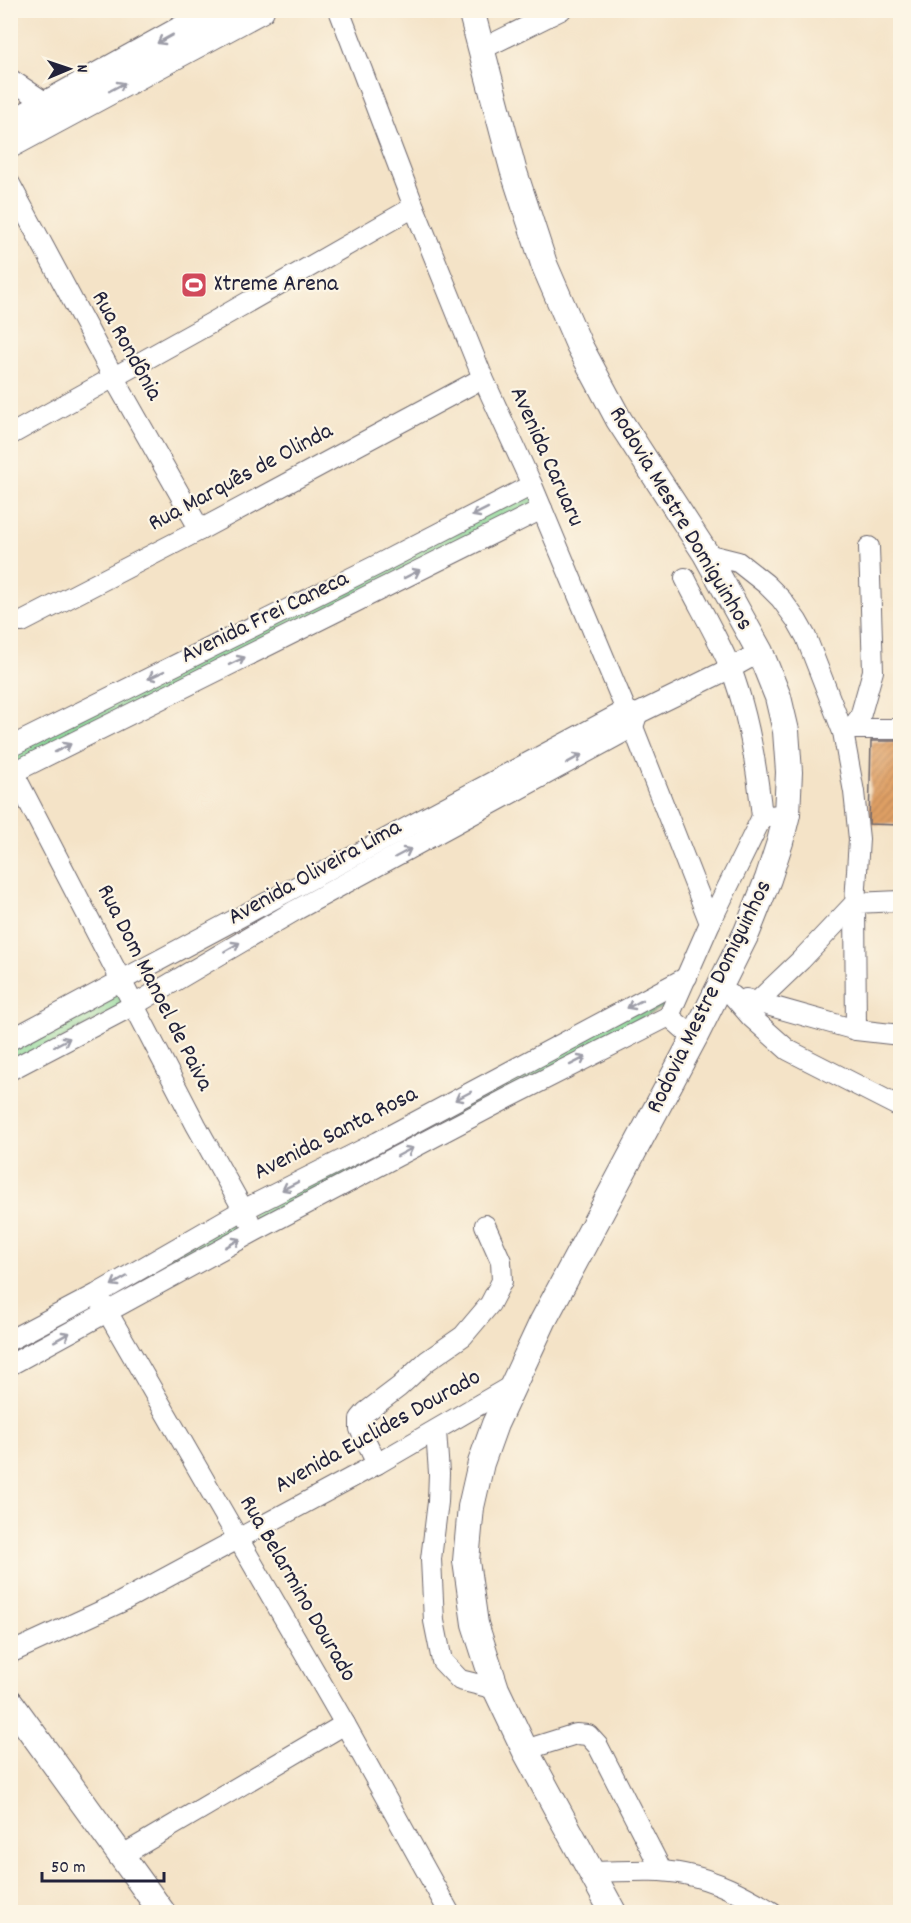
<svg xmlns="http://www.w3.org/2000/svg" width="911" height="1923" font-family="Dekko,sans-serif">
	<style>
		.grass { fill: url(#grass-tufts); stroke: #567d6a; stroke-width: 1.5 }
		.building { fill: url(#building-hatch) }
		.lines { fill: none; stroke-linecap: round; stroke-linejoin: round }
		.minor-casing { stroke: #6c666c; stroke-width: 22 }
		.major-casing { stroke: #6c666c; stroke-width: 28 }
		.minor { stroke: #fff; stroke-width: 20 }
		.major { stroke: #fff; stroke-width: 26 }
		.oneway { stroke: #9c9ca7 }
		.labels { text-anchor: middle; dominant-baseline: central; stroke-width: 4.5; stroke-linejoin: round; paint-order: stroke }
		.poi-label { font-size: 24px; fill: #22223b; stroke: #fcf5e5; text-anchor: start }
		.street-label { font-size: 24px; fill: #22223b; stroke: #fcf5e5 }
	</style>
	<defs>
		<pattern id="grass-tufts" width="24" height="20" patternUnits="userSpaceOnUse" patternTransform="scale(1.5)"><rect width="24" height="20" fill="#89d898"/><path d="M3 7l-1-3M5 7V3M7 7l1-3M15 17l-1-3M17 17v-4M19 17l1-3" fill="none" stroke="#76b984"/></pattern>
		<pattern id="building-hatch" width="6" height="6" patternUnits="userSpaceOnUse" patternTransform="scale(1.5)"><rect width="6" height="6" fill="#e0a065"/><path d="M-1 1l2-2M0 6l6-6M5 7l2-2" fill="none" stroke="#b58254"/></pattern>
	</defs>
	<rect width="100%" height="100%" fill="#fcf5e5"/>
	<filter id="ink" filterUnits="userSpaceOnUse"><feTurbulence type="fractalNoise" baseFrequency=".0167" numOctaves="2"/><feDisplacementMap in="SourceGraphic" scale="12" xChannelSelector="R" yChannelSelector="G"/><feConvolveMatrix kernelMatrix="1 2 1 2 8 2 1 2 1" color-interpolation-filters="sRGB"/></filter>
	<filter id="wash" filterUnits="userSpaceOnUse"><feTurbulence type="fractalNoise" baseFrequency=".008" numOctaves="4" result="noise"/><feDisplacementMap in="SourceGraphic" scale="24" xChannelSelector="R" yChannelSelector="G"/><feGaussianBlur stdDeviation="1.35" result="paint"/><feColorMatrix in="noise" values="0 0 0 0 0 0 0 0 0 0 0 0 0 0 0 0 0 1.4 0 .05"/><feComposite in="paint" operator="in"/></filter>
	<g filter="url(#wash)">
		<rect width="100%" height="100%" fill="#f4e3c7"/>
		<g class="grass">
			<polygon points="531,489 539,506 16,767 11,759 11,752"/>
			<polygon points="680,984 663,1008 658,1009 606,1039 257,1225 250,1212"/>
			<polygon points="120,986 129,1003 11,1067 11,1045"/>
			<polygon points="243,1215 250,1229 110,1306 102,1295"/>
		</g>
		<g id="blocks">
			<polygon class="building" points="871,741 900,741 900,825 869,824"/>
		</g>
	</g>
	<g filter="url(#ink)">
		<use href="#blocks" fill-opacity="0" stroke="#6c666c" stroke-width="1.5"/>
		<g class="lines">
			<defs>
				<g id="minor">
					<polyline points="339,10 414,207 483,378 532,485 633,727 710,923"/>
					<polyline points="482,49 561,10"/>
					<polyline points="10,79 46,103 52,113"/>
					<polyline points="10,184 114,378 200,530"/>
					<polyline points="10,435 213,322 414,207"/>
					<polyline points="706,554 738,562 766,584 781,599 797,621 806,637 843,732 854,792 859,839 855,903 801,960 756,1003"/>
					<path d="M685,578C700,608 718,638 731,669C749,716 757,767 762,817L787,814"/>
					<polyline points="22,622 200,530 483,378"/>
					<polyline points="851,729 900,729"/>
					<polyline points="843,732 851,729 860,717 873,671 869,547"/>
					<polyline points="10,747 375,566 532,485"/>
					<polyline points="10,766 196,1125 249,1220"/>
					<polyline points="10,774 542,509"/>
					<polyline points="733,996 751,1017 788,1050 900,1107"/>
					<polyline points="746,999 856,1030 900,1035"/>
					<polyline points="856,1030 855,903 900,901"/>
					<polyline points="694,1038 669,1016 710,923 762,817"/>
					<polyline points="10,1040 625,711 637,714 731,668 760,652"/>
					<polyline points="10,1070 134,1005 296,910 633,727 637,715"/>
					<polyline points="101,1301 345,1724 449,1912"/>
					<polyline points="10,1340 97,1294 243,1210 378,1142 687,977"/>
					<polyline points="10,1365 255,1231 506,1099 669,1016"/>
					<polyline points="436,1431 439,1473 438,1502 431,1559 434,1621 442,1661 460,1680 496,1689"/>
					<polyline points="377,1464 360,1429 360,1419 366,1412 399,1387 427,1361 463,1336 490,1304 502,1281 501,1261 485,1225"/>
					<polyline points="10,1653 119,1603 377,1464 513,1385"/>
					<polyline points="525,1750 576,1734 588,1735 598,1746 662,1871"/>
					<polyline points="121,1856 345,1724"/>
					<path d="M591,1872C621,1872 654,1868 684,1874C716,1880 744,1895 772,1912"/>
				</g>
				<g id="major">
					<polyline points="471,10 513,169 544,264 579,345 619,420 706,554 760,652 778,697 786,731 789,772 787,814 780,842 768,879 747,932 694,1038 543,1321 495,1424 481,1463 471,1507 466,1561 475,1624 496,1689 525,1750 613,1912"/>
					<polyline points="10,124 216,10"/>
					<polyline points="10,145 261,10"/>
					<polyline points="10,1702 162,1912"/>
				</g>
			</defs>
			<use href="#minor" class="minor-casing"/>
			<use href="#major" class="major-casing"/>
			<use href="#minor" class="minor"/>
			<use href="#major" class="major"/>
		</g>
		<defs><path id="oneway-shaft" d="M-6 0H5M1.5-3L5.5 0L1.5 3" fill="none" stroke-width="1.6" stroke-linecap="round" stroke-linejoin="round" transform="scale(1.5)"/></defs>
		<g class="oneway">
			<use href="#oneway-shaft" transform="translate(165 39) rotate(151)"/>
			<use href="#oneway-shaft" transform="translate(117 87) rotate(-28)"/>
			<use href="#oneway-shaft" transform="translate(480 512) rotate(153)"/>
			<use href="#oneway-shaft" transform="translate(412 574) rotate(-27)"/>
			<use href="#oneway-shaft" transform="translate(237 661) rotate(-26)"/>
			<use href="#oneway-shaft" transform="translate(156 675) rotate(154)"/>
			<use href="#oneway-shaft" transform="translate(63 748) rotate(-27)"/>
			<use href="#oneway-shaft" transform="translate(574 759) rotate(-29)"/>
			<use href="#oneway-shaft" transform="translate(403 853) rotate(-28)"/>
			<use href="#oneway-shaft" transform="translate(232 947) rotate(-30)"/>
			<use href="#oneway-shaft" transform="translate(635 1004) rotate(152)"/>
			<use href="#oneway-shaft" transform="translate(62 1042) rotate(-28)"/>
			<use href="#oneway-shaft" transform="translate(578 1061) rotate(-27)"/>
			<use href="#oneway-shaft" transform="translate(463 1096) rotate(152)"/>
			<use href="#oneway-shaft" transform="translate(405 1152) rotate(-28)"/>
			<use href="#oneway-shaft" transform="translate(290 1186) rotate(153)"/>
			<use href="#oneway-shaft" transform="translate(233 1243) rotate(-29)"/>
			<use href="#oneway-shaft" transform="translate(119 1281) rotate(150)"/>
			<use href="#oneway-shaft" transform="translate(62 1337) rotate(-29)"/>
		</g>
	</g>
	<defs>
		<symbol id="stadium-square" viewBox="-11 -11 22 22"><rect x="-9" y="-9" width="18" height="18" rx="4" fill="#d1495b" stroke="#fcf5e5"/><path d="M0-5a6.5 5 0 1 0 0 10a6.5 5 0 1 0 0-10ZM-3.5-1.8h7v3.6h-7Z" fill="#fff"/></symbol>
	</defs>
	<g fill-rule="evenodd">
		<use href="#stadium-square" x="179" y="270" width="30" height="30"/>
	</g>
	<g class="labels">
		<g class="poi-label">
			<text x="214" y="285">Xtreme Arena</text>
		</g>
		<g class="street-label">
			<text transform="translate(126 346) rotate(61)">Rua Rondônia</text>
			<text transform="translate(546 457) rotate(66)">Avenida Caruaru</text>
			<text transform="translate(241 478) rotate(-28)">Rua Marquês de Olinda</text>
			<text transform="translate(680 519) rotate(59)">Rodovia Mestre Domiguinhos</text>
			<text transform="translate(265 618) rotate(-26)">Avenida Frei Caneca</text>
			<text transform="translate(315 873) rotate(-29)">Avenida Oliveira Lima</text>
			<text transform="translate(154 988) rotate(63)">Rua Dom Manoel de Paiva</text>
			<text transform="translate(710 997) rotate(-64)">Rodovia Mestre Domiguinhos</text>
			<text transform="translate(336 1134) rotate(-27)">Avenida Santa Rosa</text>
			<text transform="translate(378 1432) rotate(-29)">Avenida Euclides Dourado</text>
			<text transform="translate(297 1589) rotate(60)">Rua Belarmino Dourado</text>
		</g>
	</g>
	<rect width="911" height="1923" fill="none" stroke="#fcf5e5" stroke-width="36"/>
	<g transform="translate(69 69) rotate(88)" stroke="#fcf5e5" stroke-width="4.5" paint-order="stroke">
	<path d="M0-4.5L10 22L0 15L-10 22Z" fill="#22223b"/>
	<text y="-9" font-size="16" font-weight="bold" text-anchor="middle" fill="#22223b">N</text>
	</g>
	<path d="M42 1872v9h122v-9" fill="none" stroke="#22223b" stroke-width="3"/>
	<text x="51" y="1872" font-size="18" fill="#22223b" stroke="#fcf5e5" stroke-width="4.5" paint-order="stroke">50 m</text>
</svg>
